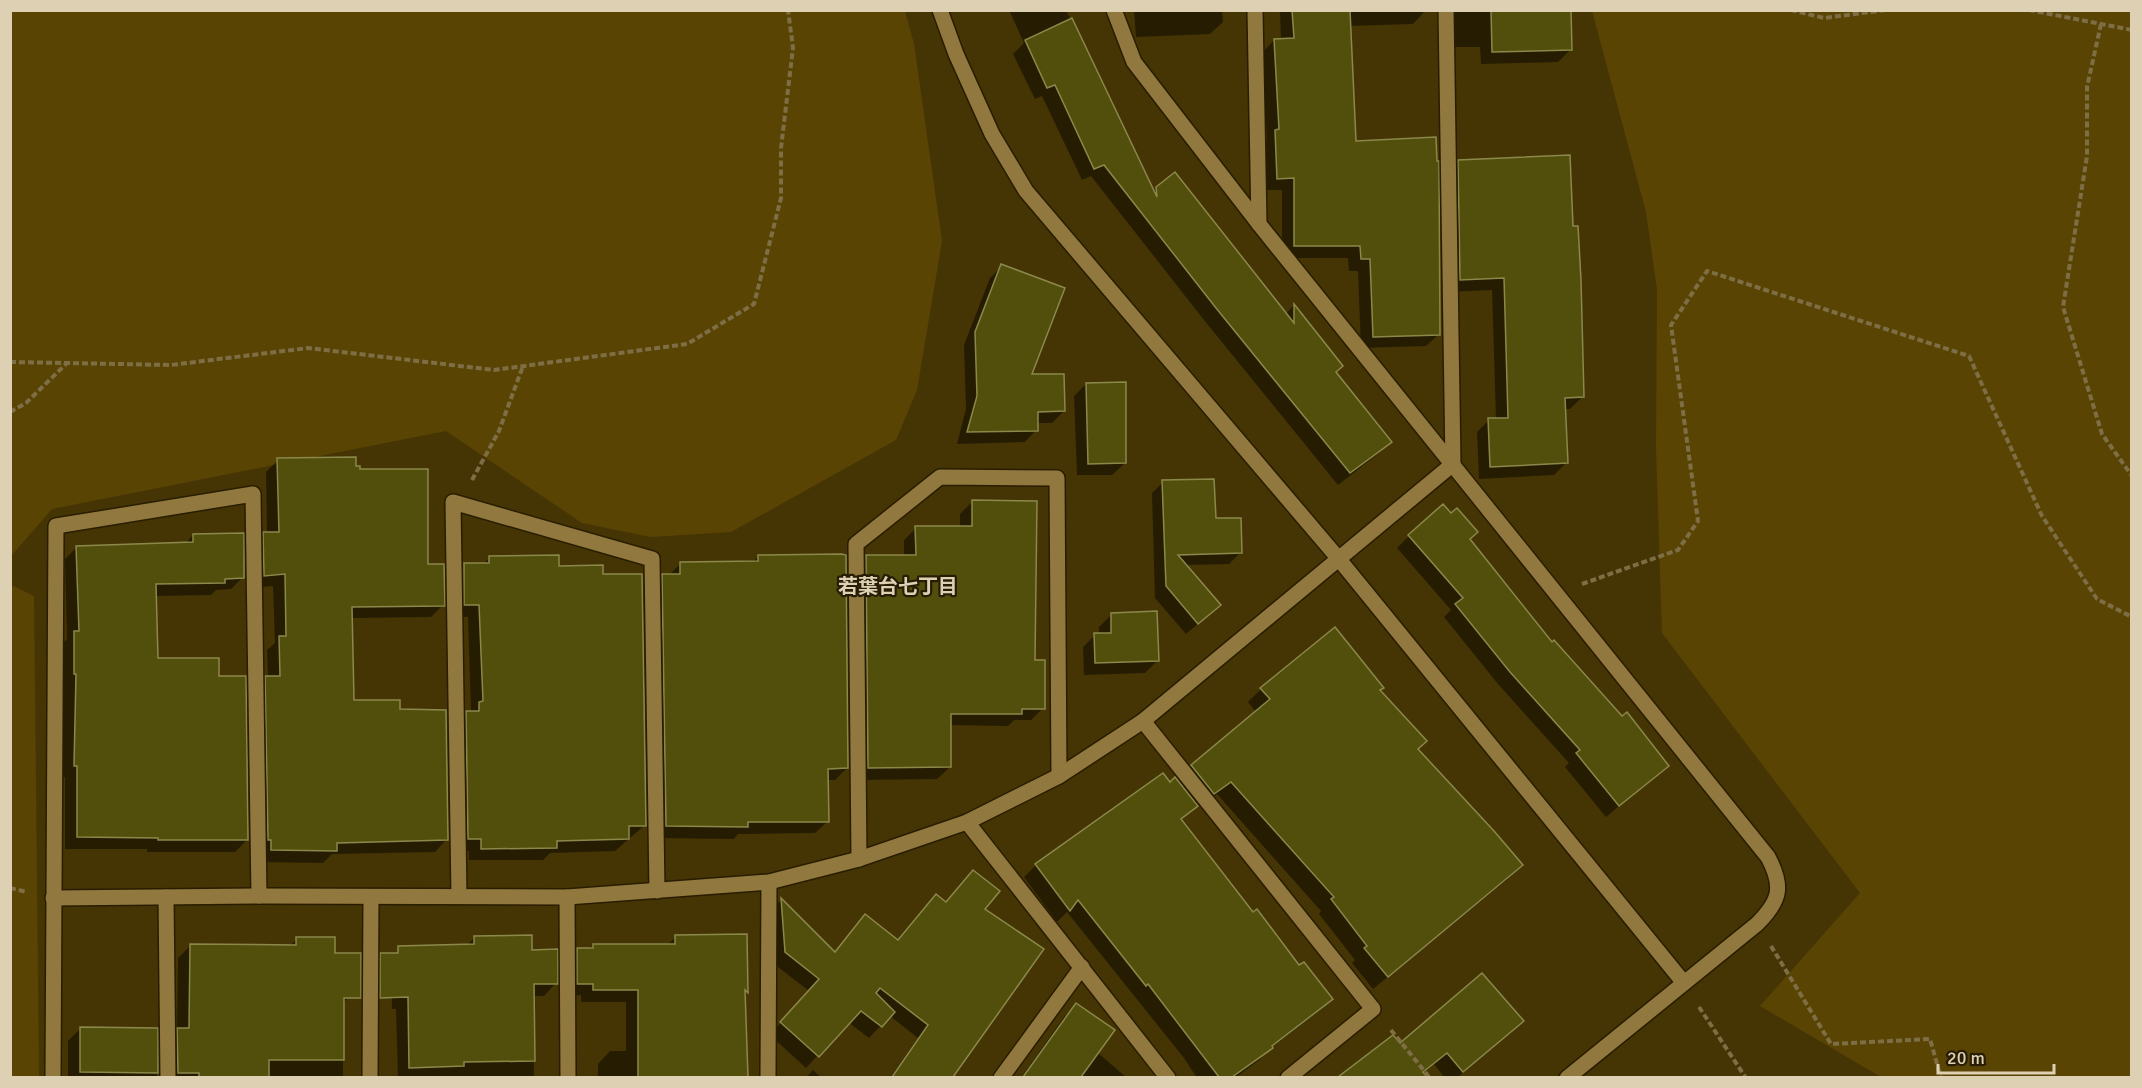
<svg xmlns="http://www.w3.org/2000/svg" width="2142" height="1088" font-family="Signika,'Noto Sans JP',sans-serif">
	<style>
		.green { fill: #5a4404 }
		.shadow { fill: #0007 }
		.building { fill: #524f0c; stroke: #8b884b; stroke-width: 1.5 }
		.lines { fill: none; stroke-linecap: round; stroke-linejoin: round }
		.minor-casing { stroke: #291d00; stroke-width: 18 }
		.path { stroke: #7e6e45; stroke-width: 4; stroke-dasharray: 6 3; stroke-linecap: butt }
		.minor { stroke: #91783e; stroke-width: 15 }
		.labels { text-anchor: middle; dominant-baseline: central; stroke-width: 4.5; stroke-linejoin: round; paint-order: stroke }
		.neighbourhood-label { font-size: 20px; font-weight: bold; fill: #ddd0b3; stroke: #271d05 }
	</style>
	<rect width="100%" height="100%" fill="#463504"/>
	<g class="green">
		<polygon points="11,11 905,11 914,44 942,241 917,390 896,440 731,532 651,537 582,523 446,431 52,509 11,556"/>
		<polygon points="1592,11 2131,11 2131,1077 1881,1077 1760,1006 1860,893 1662,633 1656,449 1657,289 1646,212"/>
		<polygon points="11,585 34,596 39,1077 11,1077"/>
	</g>
	<g class="shadow">
		<polygon points="1009,10 1066,10 1153,193 1157,188 1285,315 1293,306 1341,366 1334,373 1390,441 1378,454 1338,485 1204,320 1091,176 1082,180 1042,96 1035,99 1013,54 1024,43"/>
		<polygon points="1134,10 1222,10 1223,22 1210,34 1136,37"/>
		<polygon points="1280,10 1426,10 1413,24 1349,26 1354,142 1439,334 1426,346 1361,348 1358,271 1349,271 1348,258 1282,258 1282,190 1265,190 1263,143 1267,140 1262,53 1274,40 1281,40"/>
		<polygon points="1443,10 1569,10 1570,50 1558,62 1481,64 1480,47 1444,47"/>
		<polygon points="1459,161 1582,397 1570,409 1564,409 1566,463 1554,475 1479,479 1477,432 1489,420 1496,420 1492,290 1448,292 1446,174"/>
		<polygon points="1002,266 1030,376 1064,411 1052,423 1037,423 1036,430 1025,442 957,444 966,409 964,345 990,278"/>
		<polygon points="1086,384 1125,463 1112,475 1077,475 1074,396"/>
		<polygon points="278,460 354,468 426,566 443,605 431,617 351,618 353,701 399,711 447,839 435,852 332,854 323,863 259,862 254,690 268,678 267,650 275,643 273,586 252,588 252,546 264,534 267,534 266,472"/>
		<polygon points="1163,482 1214,520 1240,553 1229,564 1184,565 1207,616 1186,634 1155,598 1152,493"/>
		<polygon points="972,502 1034,662 1043,708 1031,720 1014,720 1008,726 949,725 950,767 937,779 856,780 854,569 866,557 904,557 904,540 916,528 960,527 960,514"/>
		<polygon points="193,535 243,577 231,589 216,590 211,595 155,596 156,660 217,678 247,840 235,852 147,852 147,849 65,849 65,777 62,777 64,686 62,686 62,644 67,639 65,559 77,547 185,544"/>
		<polygon points="1409,536 1468,540 1552,644 1667,765 1606,817 1565,767 1569,763 1498,684 1444,617 1451,610 1397,548"/>
		<polygon points="490,557 558,567 645,825 615,851 550,853 543,860 469,860 469,851 456,851 454,724 467,712 471,712 468,617 453,617 452,577 464,565 483,564"/>
		<polygon points="758,557 847,768 835,780 827,780 828,821 815,833 738,834 734,839 654,838 650,588 663,576 668,576 680,564 753,562"/>
		<polygon points="1112,614 1157,661 1145,673 1084,675 1083,647 1095,635 1099,635 1099,627"/>
		<polygon points="1261,689 1379,691 1417,750 1521,865 1508,879 1373,989 1352,963 1355,960 1319,914 1321,911 1217,794 1200,807 1198,804 1180,821 1253,914 1331,999 1319,1011 1271,1048 1259,1060 1235,1078 1197,1078 1184,1058 1067,912 1057,922 1024,877 1036,865 1176,781 1192,766 1256,712 1248,702"/>
		<polygon points="973,872 983,909 955,1072 950,1078 890,1078 918,1038 890,1016 869,1038 848,1022 806,1068 770,1035 809,991 774,964 769,912 781,900 834,953 865,916 897,941 936,896 945,903"/>
		<polygon points="746,935 747,992 744,995 746,1078 598,1078 598,1064 610,1051 626,1051 626,1002 581,1002 581,995 566,996 565,962 578,950 589,949 593,945 667,945 676,937"/>
		<polygon points="474,938 530,951 556,983 544,996 533,996 534,1078 398,1078 396,1009 392,1009 391,959 403,947 466,946"/>
		<polygon points="297,939 333,955 348,998 343,1003 343,1078 166,1078 166,1042 177,1030 178,958 190,946 289,947"/>
		<polygon points="1077,1005 1097,1052 1127,1078 1021,1078 1064,1017"/>
		<polygon points="1522,1021 1457,1078 1445,1078 1434,1064 1416,1078 1342,1078 1348,1071 1399,1045"/>
		<polygon points="81,1028 156,1029 157,1078 68,1078 68,1041"/>
		<polygon points="813,1070 822,1078 806,1078"/>
	</g>
	<g class="building">
		<polygon points="1292,10 1350,10 1356,141 1436,137 1437,161 1439,161 1440,335 1373,337 1370,259 1361,259 1360,246 1294,246 1294,178 1277,179 1275,130 1279,129 1274,39 1294,38"/>
		<polygon points="1491,10 1571,10 1572,50 1492,52"/>
		<polygon points="1072,18 1157,197 1156,187 1175,172 1294,323 1294,304 1343,366 1336,372 1392,442 1350,473 1216,308 1104,165 1094,169 1055,85 1047,88 1025,40"/>
		<polygon points="1570,155 1573,226 1578,226 1581,280 1584,397 1565,398 1568,463 1490,467 1488,418 1508,418 1504,278 1460,280 1458,160"/>
		<polygon points="1001,264 1065,288 1032,374 1064,374 1065,411 1038,412 1038,431 967,432 977,396 975,332"/>
		<polygon points="1126,382 1126,463 1088,464 1086,383"/>
		<polygon points="356,457 356,466 360,466 360,469 428,469 428,564 444,564 445,606 352,607 354,700 400,700 400,709 446,710 448,840 337,843 337,851 271,850 271,840 268,840 265,676 280,676 279,636 286,636 285,574 264,576 263,532 279,532 277,458"/>
		<polygon points="1214,479 1216,518 1241,518 1242,553 1178,555 1221,605 1198,624 1166,586 1162,480"/>
		<polygon points="972,500 1037,501 1035,660 1045,660 1045,709 1022,709 1022,714 951,714 951,767 868,768 866,555 916,555 915,526 972,526"/>
		<polygon points="1443,504 1451,513 1457,508 1478,532 1470,539 1552,642 1554,640 1622,716 1627,712 1669,766 1619,806 1576,753 1580,750 1510,672 1455,604 1463,598 1408,535"/>
		<polygon points="244,533 244,578 225,579 225,583 156,584 158,658 219,658 219,676 246,676 248,840 158,840 158,838 77,837 77,766 74,766 76,674 74,674 74,631 79,631 76,546 193,542 193,534"/>
		<polygon points="841,554 846,555 848,768 828,769 829,822 748,822 748,827 666,826 662,574 680,574 680,562 758,561 758,555"/>
		<polygon points="559,555 559,566 603,565 603,574 642,574 646,826 629,826 629,839 557,841 557,848 481,849 481,839 468,839 466,711 479,711 479,702 483,701 479,605 464,605 464,563 489,563 489,556"/>
		<polygon points="1157,611 1159,661 1095,663 1094,633 1111,633 1111,613"/>
		<polygon points="1335,627 1384,688 1380,690 1427,741 1418,749 1494,831 1523,865 1388,977 1364,948 1367,946 1331,899 1334,897 1231,782 1214,794 1191,765 1270,699 1260,688"/>
		<polygon points="1163,773 1170,782 1175,777 1198,806 1181,819 1253,912 1257,909 1299,965 1304,962 1333,999 1272,1046 1273,1048 1232,1077 1219,1077 1148,984 1146,986 1078,900 1070,911 1035,864"/>
		<polygon points="973,870 1000,891 985,909 1044,949 953,1077 892,1077 928,1025 880,988 876,993 895,1012 882,1027 861,1011 819,1057 780,1022 819,979 785,952 781,898 835,952 865,914 898,940 936,894 946,902"/>
		<polygon points="747,934 748,993 745,990 748,1077 638,1077 638,990 593,990 593,984 577,984 577,948 593,948 593,944 675,944 675,935"/>
		<polygon points="532,935 532,950 558,949 558,984 534,984 535,1061 464,1062 464,1066 409,1068 408,997 380,998 380,953 398,953 398,946 474,944 474,936"/>
		<polygon points="296,937 335,937 335,953 361,953 361,998 344,998 344,1060 269,1060 269,1077 199,1077 199,1073 178,1073 177,1028 189,1028 190,944 296,945"/>
		<polygon points="1482,973 1524,1021 1463,1072 1447,1053 1423,1072 1427,1077 1338,1077 1393,1035 1400,1043"/>
		<polygon points="1076,1003 1115,1030 1081,1077 1023,1077"/>
		<polygon points="80,1027 158,1028 158,1073 80,1072"/>
	</g>
	<g class="lines">
		<defs>
			<g id="minor">
				<polyline points="940,10 956,54 992,134 1026,191 1338,558 1684,983"/>
				<path d="M1114,10L1134,62L1259,224L1768,857C1784,887 1780,901 1757,924L1567,1078"/>
				<polyline points="1255,10 1259,224"/>
				<polyline points="1446,10 1453,464"/>
				<polyline points="1143,721 1373,1009 1288,1078"/>
				<polyline points="967,822 1168,1078"/>
				<polyline points="859,859 856,544 940,477 1057,478 1059,776"/>
				<polyline points="459,896 453,502 652,559 657,891"/>
				<polyline points="166,897 168,1078"/>
				<polyline points="567,897 568,1078"/>
				<polyline points="53,898 259,896 567,897 769,882 859,859 967,822 1059,776 1143,721 1453,464"/>
				<polyline points="53,1078 56,526 253,494 259,896"/>
				<polyline points="370,1078 371,897"/>
				<polyline points="768,1078 769,882"/>
				<polyline points="1001,1078 1082,967"/>
			</g>
		</defs>
		<use href="#minor" class="minor-casing"/>
		<g class="path">
			<polyline points="1791,10 1824,18 1886,10"/>
			<polyline points="2029,10 2132,30"/>
			<polyline points="2101,24 2087,87 2087,156 2063,307 2102,434 2132,476"/>
			<polyline points="10,362 171,365 308,348 494,370 687,344 754,304 781,198 781,148 793,48 788,10"/>
			<polyline points="10,412 26,403 66,364"/>
			<polyline points="472,480 499,431 523,366"/>
			<polyline points="1582,584 1678,550 1698,521 1671,325 1707,271 1969,356 2042,516 2097,599 2132,617"/>
			<polyline points="10,888 27,892"/>
			<polyline points="1771,946 1831,1044 1930,1039 1941,1078"/>
			<polyline points="1699,1007 1746,1078"/>
			<polyline points="1391,1030 1430,1078"/>
		</g>
		<use href="#minor" class="minor"/>
	</g>
	<g class="labels">
		<g class="neighbourhood-label">
			<text x="898" y="586">若葉台七丁目</text>
		</g>
	</g>
	<rect width="2142" height="1088" fill="none" stroke="#ddd0b3" stroke-width="24"/>
	<path d="M1938 1064v9h116v-9" fill="none" stroke="#ddd0b3" stroke-width="3"/>
	<text x="1947" y="1064" font-size="18" fill="#ddd0b3" stroke="#271d05" stroke-width="4.5" paint-order="stroke">20 m</text>
</svg>
